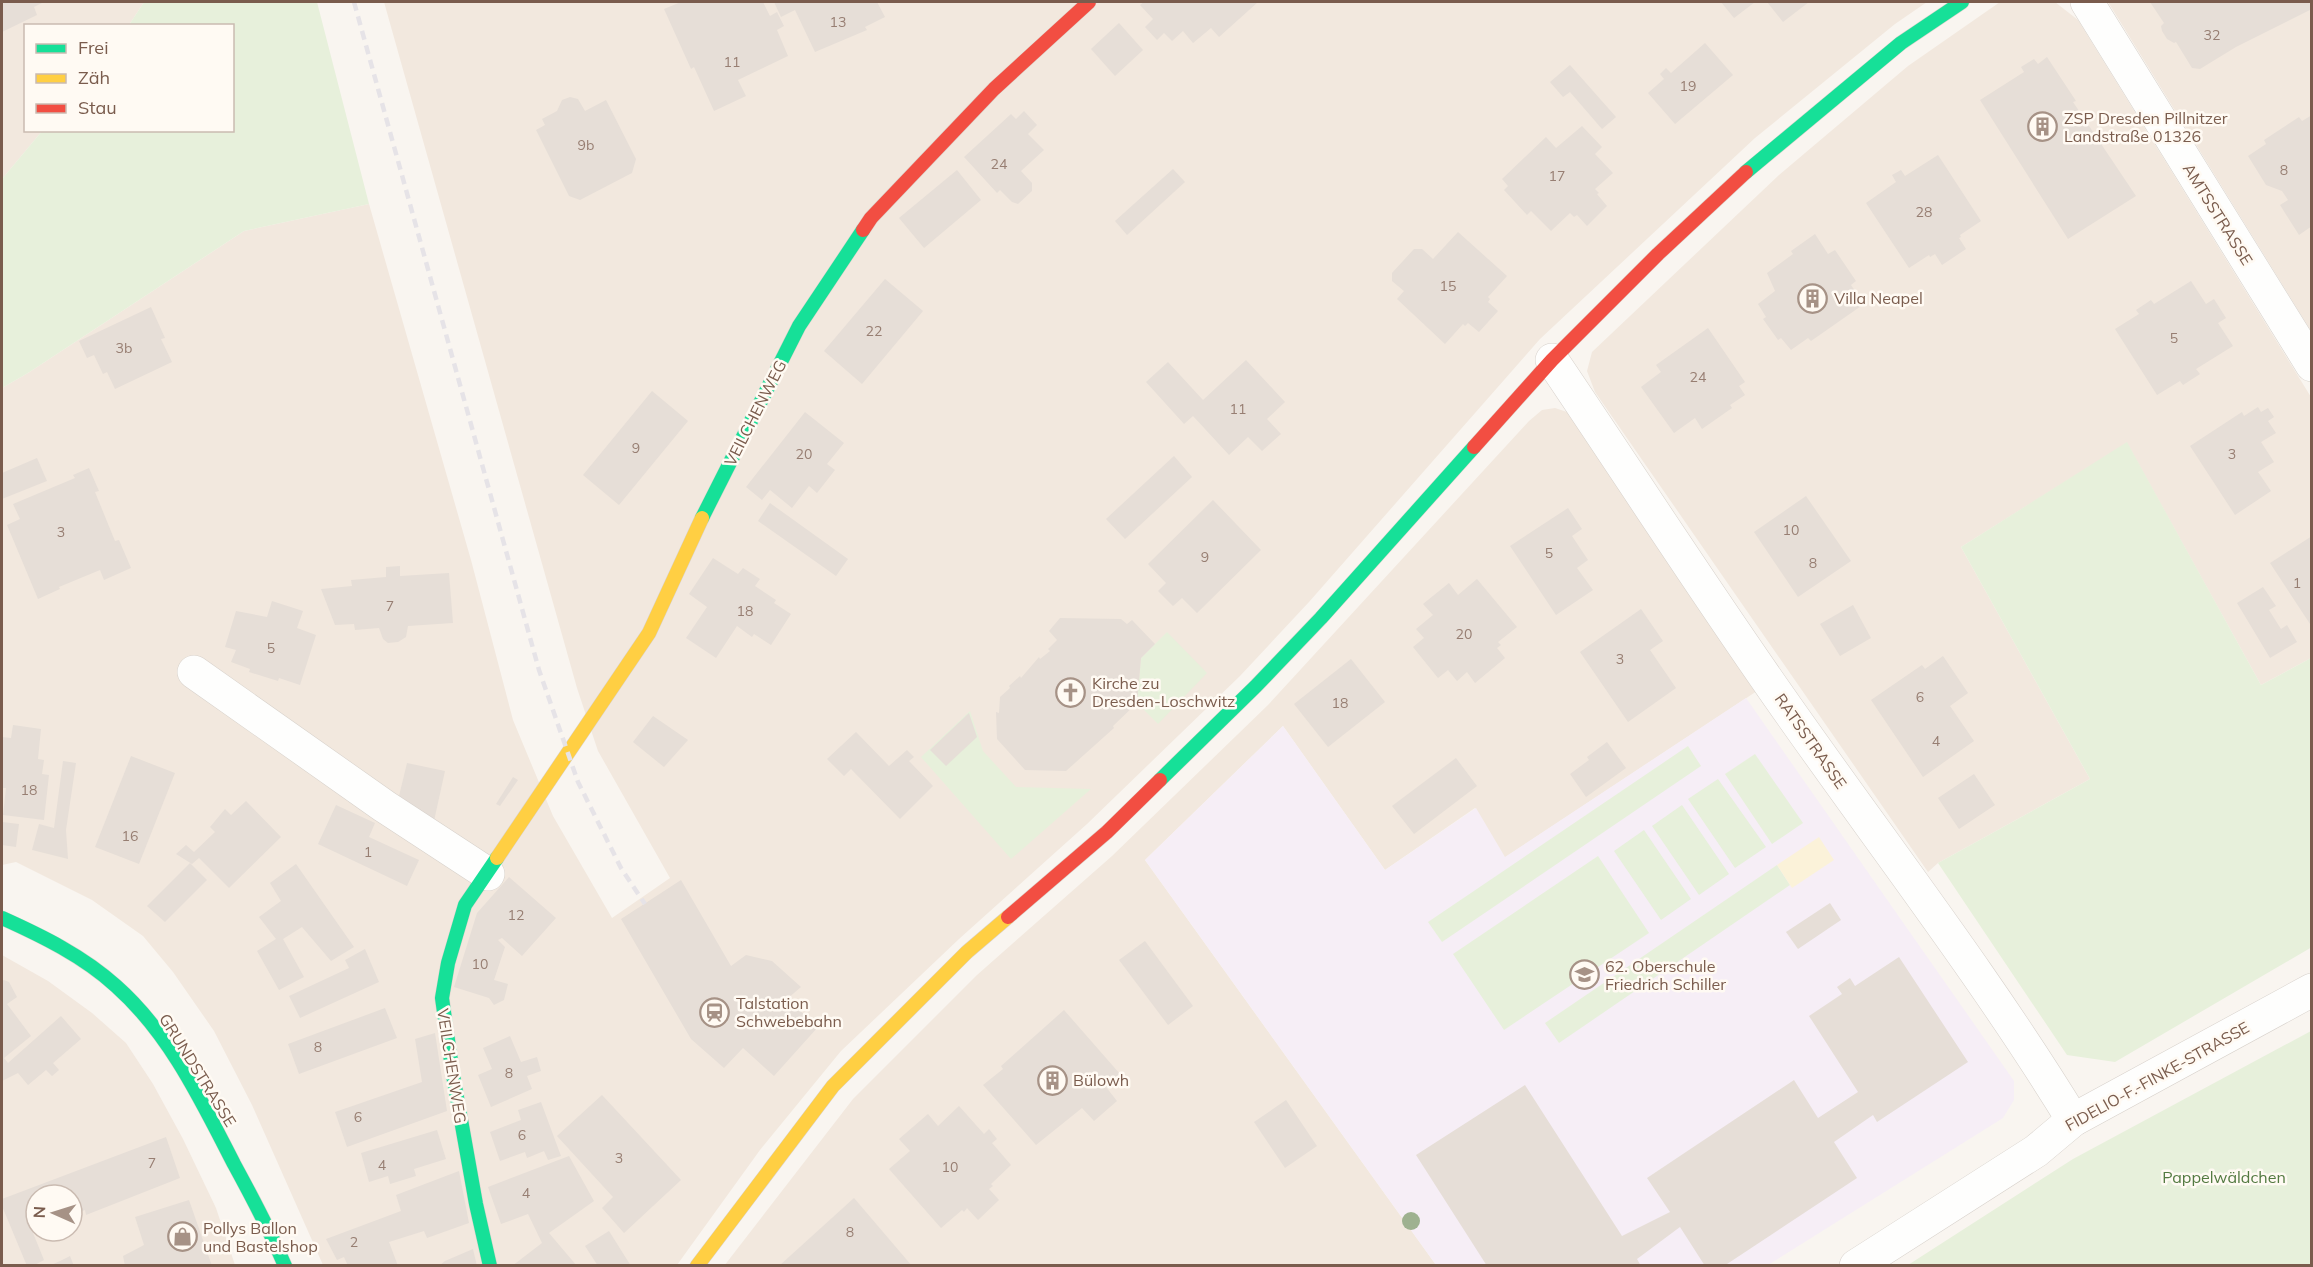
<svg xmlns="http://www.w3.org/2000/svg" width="2313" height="1267" font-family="Mulish,sans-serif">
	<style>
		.residential { fill: #f2e8de; fill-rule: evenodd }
		.education { fill: #f6eef6 }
		.green { fill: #e7f0db }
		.sand { fill: #fbf2d9 }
		.building { fill: #e6ded7 }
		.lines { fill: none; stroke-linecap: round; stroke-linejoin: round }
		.street-casing { stroke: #d7d1cb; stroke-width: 34 }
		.fast-casing { stroke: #d9d2cb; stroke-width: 15 }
		.slow-casing { stroke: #d9d2cb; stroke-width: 15 }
		.jam-casing { stroke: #d9d2cb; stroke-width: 15 }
		.street { stroke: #fefefd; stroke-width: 33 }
		.fast { stroke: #16e098; stroke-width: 14 }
		.slow { stroke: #ffcf43; stroke-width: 14 }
		.jam { stroke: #f24e42; stroke-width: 14 }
		.rail { stroke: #e6e3e7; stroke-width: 4.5; stroke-dasharray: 9 6; stroke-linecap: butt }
		.tree { fill: #9eb190 }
		.labels { text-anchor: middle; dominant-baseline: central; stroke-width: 5; stroke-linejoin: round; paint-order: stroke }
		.number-label { font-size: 14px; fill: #977e72 }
		.poi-label { font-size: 16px; fill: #7a5c4d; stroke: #fffaf3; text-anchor: start }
		.street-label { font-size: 16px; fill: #7a5c4d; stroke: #fffaf3 }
		.park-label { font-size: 16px; fill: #537a41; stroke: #fffaf3 }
	</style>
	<rect width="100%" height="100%" fill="#f9f5f0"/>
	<g class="residential">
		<polygon points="2,2 144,2 129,25 26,26 26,130 42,131 2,179"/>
		<polygon points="384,2 1927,2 1895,24 1755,138 1540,339 1309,602 1240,676 1087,824 959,939 841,1051 760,1150 677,1265 323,1265 252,1105 214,1031 173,972 143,936 92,900 16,862 2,865 2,388 28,373 244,231 369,204 471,560 513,720 553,816 612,918 670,878 598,751 577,688"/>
		<polygon points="2000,2 2055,2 2078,20 2311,397 2311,658 2261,685 2127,443 1961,547 2090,779 1938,863 1928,872 1595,392 1587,371 1592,352 1779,175 1908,66"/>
		<polygon points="2108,2 2311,2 2311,331"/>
		<polygon points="1555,408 1570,413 1757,691 1504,858 1475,808 1385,870 1283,726 1145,860 1436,1265 724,1266 853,1099 977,975 1112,856 1268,705 1529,421 1542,410"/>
		<path d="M2,955L48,981L92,1013L126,1043L153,1084L183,1139L216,1208L235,1265H2ZM36,1195H72V1231H36Z"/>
	</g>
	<polygon class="education" points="1746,698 2014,1081 2014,1100 2003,1118 1768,1265 1436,1265 1145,860 1283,726 1385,870 1476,808 1505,857"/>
	<g class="green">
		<polygon points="144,2 317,2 369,204 244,231 28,373 2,388 2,179 42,131 232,130 232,26 129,25"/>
		<polygon points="2127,442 2261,685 2311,658 2312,947 2115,1062 2067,1055 1938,863 2090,779 1961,547"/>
		<polygon points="1167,632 1207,673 1158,724 1137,703 1141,658"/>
		<polygon points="970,711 983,751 1016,787 1091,789 1011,859 921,757"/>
		<polygon points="1688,746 1701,766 1442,942 1428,922"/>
		<polygon points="1755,754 1803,823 1772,844 1725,774"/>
		<polygon points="1718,779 1766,847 1735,868 1688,799"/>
		<polygon points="1682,805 1729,874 1699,895 1652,826"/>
		<polygon points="1644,830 1691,899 1661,920 1614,851"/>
		<polygon points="1598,856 1649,933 1504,1030 1453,954"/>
		<polygon points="1777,865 1790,885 1559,1043 1545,1023"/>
		<polygon points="2311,1031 2311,1265 1908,1265 2073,1159"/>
	</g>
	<polygon class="sand" points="1819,837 1834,860 1792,888 1777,865"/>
	<g class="building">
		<polygon points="2,2 44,2 34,7 37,15 2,32"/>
		<polygon points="681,2 763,2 770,16 777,12 784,26 777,30 788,56 738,80 746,96 714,111 694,67 691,69 664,9"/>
		<polygon points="774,2 877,2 885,17 865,27 867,30 815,52 795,10 781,17"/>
		<polygon points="1144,2 1258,2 1219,37 1211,28 1193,43 1183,31 1172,41 1164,33 1157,40 1145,27 1153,19 1140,5"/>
		<polygon points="1721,2 1755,2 1734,18"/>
		<polygon points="1767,2 1809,2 1783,22"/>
		<polygon points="2150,2 2310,2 2312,9 2236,47 2200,69 2192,68 2176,42 2174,43 2167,39 2162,31 2161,26 2164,23"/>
		<polygon points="1119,23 1143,50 1115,76 1091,49"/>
		<polygon points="1705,43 1733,75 1675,124 1648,93 1664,79 1660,74 1666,68 1671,73"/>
		<polygon points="2047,57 2076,101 2073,102 2136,196 2068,239 1980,100 2024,72 2021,67 2034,59 2038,64"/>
		<polygon points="1570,65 1616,117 1602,129 1570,92 1563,97 1550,82"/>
		<polygon points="570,97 578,99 585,111 606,100 636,159 632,173 580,200 569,196 536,130 545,125 542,119 557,111 562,100"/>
		<polygon points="1024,111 1037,125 1028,134 1044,150 1021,171 1032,183 1032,191 1018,204 1012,202 1000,190 997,193 964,157 1011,114 1016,119"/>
		<polygon points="2312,115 2312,226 2299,235 2280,205 2288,200 2282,191 2266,185 2248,156 2266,144 2264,140 2299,117 2302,121"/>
		<polygon points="1582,126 1602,147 1595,154 1613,173 1595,189 1599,193 1597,194 1607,206 1587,226 1577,215 1574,217 1570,213 1551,231 1531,211 1527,215 1504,190 1508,186 1502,179 1546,137 1556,148"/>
		<polygon points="1938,155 1981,221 1960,235 1961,237 1959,238 1966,249 1942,265 1935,254 1930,257 1929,255 1909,268 1866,203 1896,182 1892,175 1901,170 1905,176"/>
		<polygon points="1173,169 1185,182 1127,235 1115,221"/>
		<polygon points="957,170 981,200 924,248 899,218"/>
		<polygon points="1458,232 1507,276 1488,297 1490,299 1488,302 1498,311 1479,332 1468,323 1465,326 1463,324 1445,344 1397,299 1404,291 1392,281 1392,273 1414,249 1422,249 1433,259"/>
		<polygon points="1815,234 1828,254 1835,250 1856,281 1851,285 1864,304 1811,341 1808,338 1791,350 1781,338 1778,340 1763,319 1766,317 1758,304 1775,291 1767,273 1793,254 1791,251"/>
		<polygon points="885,279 923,311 862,384 824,351"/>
		<polygon points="2191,281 2206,304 2214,299 2226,318 2218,323 2233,346 2196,369 2200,374 2183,385 2180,381 2157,395 2115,329 2139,314 2136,310 2151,300 2154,304"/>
		<polygon points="151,307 165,338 161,339 172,362 115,389 107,372 103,374 94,355 87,358 79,341"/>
		<polygon points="1708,328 1745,382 1739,386 1745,395 1730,405 1732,408 1702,429 1695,418 1674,433 1641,387 1661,372 1656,365"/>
		<polygon points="1246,360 1285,402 1267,419 1281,434 1262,451 1248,437 1229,455 1193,416 1184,424 1146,382 1168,362 1203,400"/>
		<polygon points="652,391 688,421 619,505 583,475"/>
		<polygon points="2258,407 2261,412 2268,408 2274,417 2268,421 2276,433 2261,442 2274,462 2258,472 2271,491 2235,515 2190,446 2242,412 2244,416"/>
		<polygon points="805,412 844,443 827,464 835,470 817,493 809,486 792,508 770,490 762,500 746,487"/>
		<polygon points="1174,456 1192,477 1125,539 1106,519"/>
		<polygon points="37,458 47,481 2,499 2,473"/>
		<polygon points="89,468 99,491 95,492 115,541 119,540 131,568 104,580 100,570 59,587 60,589 38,599 7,525 20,519 13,504 75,478 73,475"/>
		<polygon points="1806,496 1851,561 1798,597 1754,532"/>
		<polygon points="1213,500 1261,550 1197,613 1182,598 1173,606 1158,591 1166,583 1148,564"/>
		<polygon points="770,503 848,559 836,576 758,521"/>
		<polygon points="1568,508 1582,529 1572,536 1588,560 1577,568 1593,590 1556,615 1510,546"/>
		<polygon points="2312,536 2312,627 2270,563"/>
		<polygon points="713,558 738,574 743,568 760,579 755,586 776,600 774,603 791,614 771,645 754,634 752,637 737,626 716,658 686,638 707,607 689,594"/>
		<polygon points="400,566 400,576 449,573 453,623 408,626 406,637 398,642 388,643 383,639 379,628 355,630 354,624 335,625 321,589 352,586 351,580 386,577 386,567"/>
		<polygon points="1477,579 1517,627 1498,642 1501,645 1497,648 1505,658 1475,683 1467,672 1457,681 1448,670 1438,678 1413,647 1424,638 1416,629 1433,615 1423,604 1449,583 1458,595"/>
		<polygon points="2263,587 2276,606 2269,610 2281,629 2287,625 2297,642 2270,658 2237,603"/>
		<polygon points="272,601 303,611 297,628 316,635 300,685 279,678 278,681 249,672 250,669 231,662 236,650 225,647 236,611 267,617"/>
		<polygon points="1853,605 1871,638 1840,656 1820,624"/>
		<polygon points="1641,609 1663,641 1650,650 1676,688 1628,722 1580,652"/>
		<polygon points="1060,618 1121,619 1127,624 1132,620 1155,644 1141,658 1137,703 1113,726 1114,728 1066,771 1025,770 997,739 996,712 999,713 1000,697 1010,688 1009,686 1020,676 1021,678 1039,657 1040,659 1050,651 1048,649 1057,640 1049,631"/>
		<polygon points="1943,656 1968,693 1950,706 1974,741 1923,777 1871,700 1922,665 1925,669"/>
		<polygon points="1351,659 1385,702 1328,747 1294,704"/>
		<polygon points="969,713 977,737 946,766 930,750"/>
		<polygon points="653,716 688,740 664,767 633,742"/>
		<polygon points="13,725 41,729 38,759 44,760 42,774 49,775 44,820 3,815 6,788 2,788 2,737 11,738"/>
		<polygon points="856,732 889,766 907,750 914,757 909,761 933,786 900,819 851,769 844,776 827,759"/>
		<polygon points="1607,742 1626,768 1586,797 1570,774 1589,760 1587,757"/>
		<polygon points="131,756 175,773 139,864 95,847"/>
		<polygon points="1456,758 1477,786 1414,834 1392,806"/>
		<polygon points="63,761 76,763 66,830 68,859 32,850 39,824 54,828"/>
		<polygon points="407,763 445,771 434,821 399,796"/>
		<polygon points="1974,774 1995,805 1959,829 1938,798"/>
		<polygon points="513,777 518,780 500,806 496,804"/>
		<polygon points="246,801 281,837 229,888 199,858 192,864 176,854 186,845 194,852 215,832 210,827 225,809 231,815"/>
		<polygon points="336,805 375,823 369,837 419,860 407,886 318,844"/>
		<polygon points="2,822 19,824 16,847 2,845"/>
		<polygon points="190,863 207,880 165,922 147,906"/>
		<polygon points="296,864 354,947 331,961 302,927 283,939 304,977 279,990 257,951 276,939 259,917 281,901 270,883"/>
		<polygon points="509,877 556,918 522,956 502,938 498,940 505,947 494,980 508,984 504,1000 494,1005 489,998 454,987 477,913"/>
		<polygon points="681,880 731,966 746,955 772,961 801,987 787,999 818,1027 774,1076 743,1048 724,1068 691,1039 621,919"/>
		<polygon points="1830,903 1841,920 1798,949 1786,932"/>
		<polygon points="1145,941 1193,1006 1168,1025 1119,960"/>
		<polygon points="365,949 379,982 300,1018 289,996 349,968 345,960"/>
		<polygon points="1899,957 1968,1062 1877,1122 1873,1115 1834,1142 1857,1178 1724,1266 1705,1266 1680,1227 1637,1259 1641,1266 1487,1266 1416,1155 1525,1085 1622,1236 1670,1212 1647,1178 1794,1080 1818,1118 1858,1092 1809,1016 1842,994 1837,987 1850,978 1855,986"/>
		<polygon points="4,980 9,982 17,997 7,1004 31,1036 4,1058 8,1063 61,1016 81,1039 53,1063 59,1070 52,1076 46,1070 28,1085 18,1073 2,1081 2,981"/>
		<polygon points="385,1008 397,1038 299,1074 288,1044"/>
		<polygon points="1064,1010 1120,1074 1106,1087 1117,1101 1094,1121 1082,1108 1036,1145 983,1085 1003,1069 1001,1066"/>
		<polygon points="435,1033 447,1111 347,1147 335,1112 422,1082 415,1039"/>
		<polygon points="510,1036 521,1062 537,1057 541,1071 527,1076 532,1089 491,1107 478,1075 492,1069 483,1048"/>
		<polygon points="602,1095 681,1180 624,1233 602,1208 613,1197 557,1136"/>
		<polygon points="1286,1100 1317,1146 1285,1168 1254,1122"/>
		<polygon points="541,1102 561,1156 548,1160 544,1151 527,1158 525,1152 500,1161 490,1132 521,1120 518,1110"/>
		<polygon points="959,1106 984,1134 989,1129 997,1139 992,1143 1011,1165 991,1184 993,1186 989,1189 999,1200 978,1220 967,1208 964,1212 962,1210 941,1228 889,1169 910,1151 899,1139 928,1114 938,1126"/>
		<polygon points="437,1130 446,1159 414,1169 416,1176 390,1184 388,1176 369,1182 361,1153"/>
		<polygon points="166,1137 180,1178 86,1215 85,1210 72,1215 72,1195 36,1195 36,1214 33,1215 36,1226 31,1228 44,1260 33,1266 27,1266 2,1206 2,1199"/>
		<polygon points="569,1156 594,1201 549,1233 577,1266 512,1266 542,1243 528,1214 501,1224 488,1187"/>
		<polygon points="459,1171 469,1223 427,1238 424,1231 389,1242 398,1266 348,1266 344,1257 337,1260 326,1239 401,1211 396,1195"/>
		<polygon points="854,1198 912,1266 779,1266"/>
		<polygon points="189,1200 212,1266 125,1266 123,1256 144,1245 135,1217"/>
		<polygon points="609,1231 631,1266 598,1266 585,1246"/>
		<polygon points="473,1249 477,1266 439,1266 445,1261"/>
		<polygon points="70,1256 74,1266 49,1266 60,1261"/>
	</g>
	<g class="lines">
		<defs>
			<g id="street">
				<polyline points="2087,2 2312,365"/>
				<path d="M1552,360C1627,471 1700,584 1777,694C1876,836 1983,973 2073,1120"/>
				<polyline points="194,672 384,806 488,874"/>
				<polyline points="1856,1266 2036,1151 2073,1120 2312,990"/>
			</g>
			<g id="fast">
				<polyline points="1746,172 1901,43 1962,2"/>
				<polyline points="702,518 799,326 863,230"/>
				<polyline points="1160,780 1256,686 1321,618 1474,447"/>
				<path d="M2,918C42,936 83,956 116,986C170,1034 201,1100 234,1164C252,1197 270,1231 285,1266"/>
				<polyline points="490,1266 476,1204 453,1075 442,998 448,963 465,905 497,858"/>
			</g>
			<g id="slow">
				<polyline points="497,858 649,633 702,518"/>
				<polyline points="697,1266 833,1086 967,952 1008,917"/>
			</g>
			<g id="jam">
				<polyline points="863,230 871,218 994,89 1089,2"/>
				<polyline points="1474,447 1552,360 1658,254 1746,172"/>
				<polyline points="1008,917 1107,832 1160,780"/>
			</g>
		</defs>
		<use href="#street" class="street-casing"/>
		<use href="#fast" class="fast-casing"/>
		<use href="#slow" class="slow-casing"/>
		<use href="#jam" class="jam-casing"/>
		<use href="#street" class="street"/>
		<use href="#fast" class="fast"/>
		<use href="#slow" class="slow"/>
		<use href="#jam" class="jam"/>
		<polyline class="rail" points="354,2 539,670 578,782 621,868 645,904"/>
	</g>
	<circle class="tree" cx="1411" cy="1221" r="9"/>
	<defs>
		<symbol id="building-ring" viewBox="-11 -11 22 22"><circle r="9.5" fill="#fffaf3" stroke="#a69286" stroke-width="1.5"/><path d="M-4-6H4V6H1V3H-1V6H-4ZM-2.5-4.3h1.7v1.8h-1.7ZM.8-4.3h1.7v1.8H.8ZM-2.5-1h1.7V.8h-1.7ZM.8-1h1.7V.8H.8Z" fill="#a69286"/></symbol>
		<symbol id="church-ring" viewBox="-11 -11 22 22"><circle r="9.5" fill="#fffaf3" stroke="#a69286" stroke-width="1.5"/><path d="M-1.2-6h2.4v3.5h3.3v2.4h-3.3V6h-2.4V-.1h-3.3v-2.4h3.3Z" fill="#a69286"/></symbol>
		<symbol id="school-ring" viewBox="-11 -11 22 22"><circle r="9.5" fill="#fffaf3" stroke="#a69286" stroke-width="1.5"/><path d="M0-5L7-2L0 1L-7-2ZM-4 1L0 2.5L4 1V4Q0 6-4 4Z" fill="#a69286"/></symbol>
		<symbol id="station-ring" viewBox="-11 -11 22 22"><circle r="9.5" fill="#fffaf3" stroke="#a69286" stroke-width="1.5"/><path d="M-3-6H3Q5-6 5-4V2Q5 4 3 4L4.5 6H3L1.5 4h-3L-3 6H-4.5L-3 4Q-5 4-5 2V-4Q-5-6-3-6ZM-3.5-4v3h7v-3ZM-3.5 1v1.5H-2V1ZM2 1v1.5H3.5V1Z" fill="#a69286"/></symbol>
		<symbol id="shop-ring" viewBox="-11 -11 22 22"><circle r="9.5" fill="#fffaf3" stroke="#a69286" stroke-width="1.5"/><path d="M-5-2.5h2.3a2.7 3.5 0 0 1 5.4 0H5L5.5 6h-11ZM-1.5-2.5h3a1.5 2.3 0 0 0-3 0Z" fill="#a69286"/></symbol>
	</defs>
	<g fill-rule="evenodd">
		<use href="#building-ring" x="2026" y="110" width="33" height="33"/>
		<use href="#building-ring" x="1796" y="282" width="33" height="33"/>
		<use href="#church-ring" x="1054" y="676" width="33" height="33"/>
		<use href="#school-ring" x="1568" y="958" width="33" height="33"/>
		<use href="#station-ring" x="698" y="996" width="33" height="33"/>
		<use href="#building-ring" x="1036" y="1064" width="33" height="33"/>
		<use href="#shop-ring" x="166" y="1220" width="33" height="33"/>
	</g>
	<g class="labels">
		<g class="number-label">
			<text x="838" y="22">13</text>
			<text x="2212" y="35">32</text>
			<text x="732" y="62">11</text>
			<text x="1688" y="86">19</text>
			<text x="586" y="145">9b</text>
			<text x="999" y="164">24</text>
			<text x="2284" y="170">8</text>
			<text x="1557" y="176">17</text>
			<text x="1924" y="212">28</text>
			<text x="1448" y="286">15</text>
			<text x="874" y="331">22</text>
			<text x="2174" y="338">5</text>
			<text x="124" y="348">3b</text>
			<text x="1698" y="377">24</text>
			<text x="1238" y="409">11</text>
			<text x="636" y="448">9</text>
			<text x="804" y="454">20</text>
			<text x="2232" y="454">3</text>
			<text x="1791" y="530">10</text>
			<text x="61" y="532">3</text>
			<text x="1549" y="553">5</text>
			<text x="1205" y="557">9</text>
			<text x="1813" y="563">8</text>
			<text x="2297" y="583">1</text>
			<text x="390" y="606">7</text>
			<text x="745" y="611">18</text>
			<text x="1464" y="634">20</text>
			<text x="271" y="648">5</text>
			<text x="1620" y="659">3</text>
			<text x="1920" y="697">6</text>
			<text x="1340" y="703">18</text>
			<text x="1936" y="741">4</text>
			<text x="29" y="790">18</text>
			<text x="130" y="836">16</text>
			<text x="368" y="852">1</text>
			<text x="516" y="915">12</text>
			<text x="480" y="964">10</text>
			<text x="318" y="1047">8</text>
			<text x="509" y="1073">8</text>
			<text x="358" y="1117">6</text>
			<text x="522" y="1135">6</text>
			<text x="619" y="1158">3</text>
			<text x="152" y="1163">7</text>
			<text x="382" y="1165">4</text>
			<text x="950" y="1167">10</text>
			<text x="526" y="1193">4</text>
			<text x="850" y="1232">8</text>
			<text x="354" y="1242">2</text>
		</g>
		<g class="poi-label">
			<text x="2064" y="118">ZSP Dresden Pillnitzer<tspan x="2064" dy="18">Landstraße 01326</tspan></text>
			<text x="1834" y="298">Villa Neapel</text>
			<text x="1092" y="683">Kirche zu<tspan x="1092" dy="18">Dresden-Loschwitz</tspan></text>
			<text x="1605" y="966">62. Oberschule<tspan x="1605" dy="18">Friedrich Schiller</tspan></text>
			<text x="736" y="1003">Talstation<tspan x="736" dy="18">Schwebebahn</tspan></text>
			<text x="1073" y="1080">Bülowh</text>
			<text x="203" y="1228">Pollys Ballon<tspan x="203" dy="18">und Bastelshop</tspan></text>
		</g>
		<g class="street-label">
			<text transform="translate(2218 214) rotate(58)">AMTSSTRASSE</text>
			<text transform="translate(755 413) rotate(-63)">VEILCHENWEG</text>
			<text transform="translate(1811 741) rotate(55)">RATSSTRASSE</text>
			<text transform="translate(452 1066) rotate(81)">VEILCHENWEG</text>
			<text transform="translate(198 1070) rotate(58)">GRUNDSTRASSE</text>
			<text transform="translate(2157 1076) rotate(-29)">FIDELIO-F.-FINKE-STRASSE</text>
		</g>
		<g class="park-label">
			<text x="2224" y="1177">Pappelwäldchen</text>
		</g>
	</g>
	<rect width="2313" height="1267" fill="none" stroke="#7a5c4d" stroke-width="6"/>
	<rect x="24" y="24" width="210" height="108" fill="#fffaf3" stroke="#cabbb1" stroke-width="1.5"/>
	<rect x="36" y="44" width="30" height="9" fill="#16e098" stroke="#cabbb1" stroke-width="1.5"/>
	<text x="78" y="54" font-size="18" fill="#7a5c4d">Frei</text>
	<rect x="36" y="74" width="30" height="9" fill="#ffcf43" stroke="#cabbb1" stroke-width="1.5"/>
	<text x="78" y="84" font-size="18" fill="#7a5c4d">Zäh</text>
	<rect x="36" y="104" width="30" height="9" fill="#f24e42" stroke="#cabbb1" stroke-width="1.5"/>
	<text x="78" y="114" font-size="18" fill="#7a5c4d">Stau</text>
	<g transform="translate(54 1213) rotate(273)"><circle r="28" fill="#fffaf3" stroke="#cabbb1" stroke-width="1.5"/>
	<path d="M0-4.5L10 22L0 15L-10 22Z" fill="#a69286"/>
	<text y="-9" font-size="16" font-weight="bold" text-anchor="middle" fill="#7a5c4d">N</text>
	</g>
</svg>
